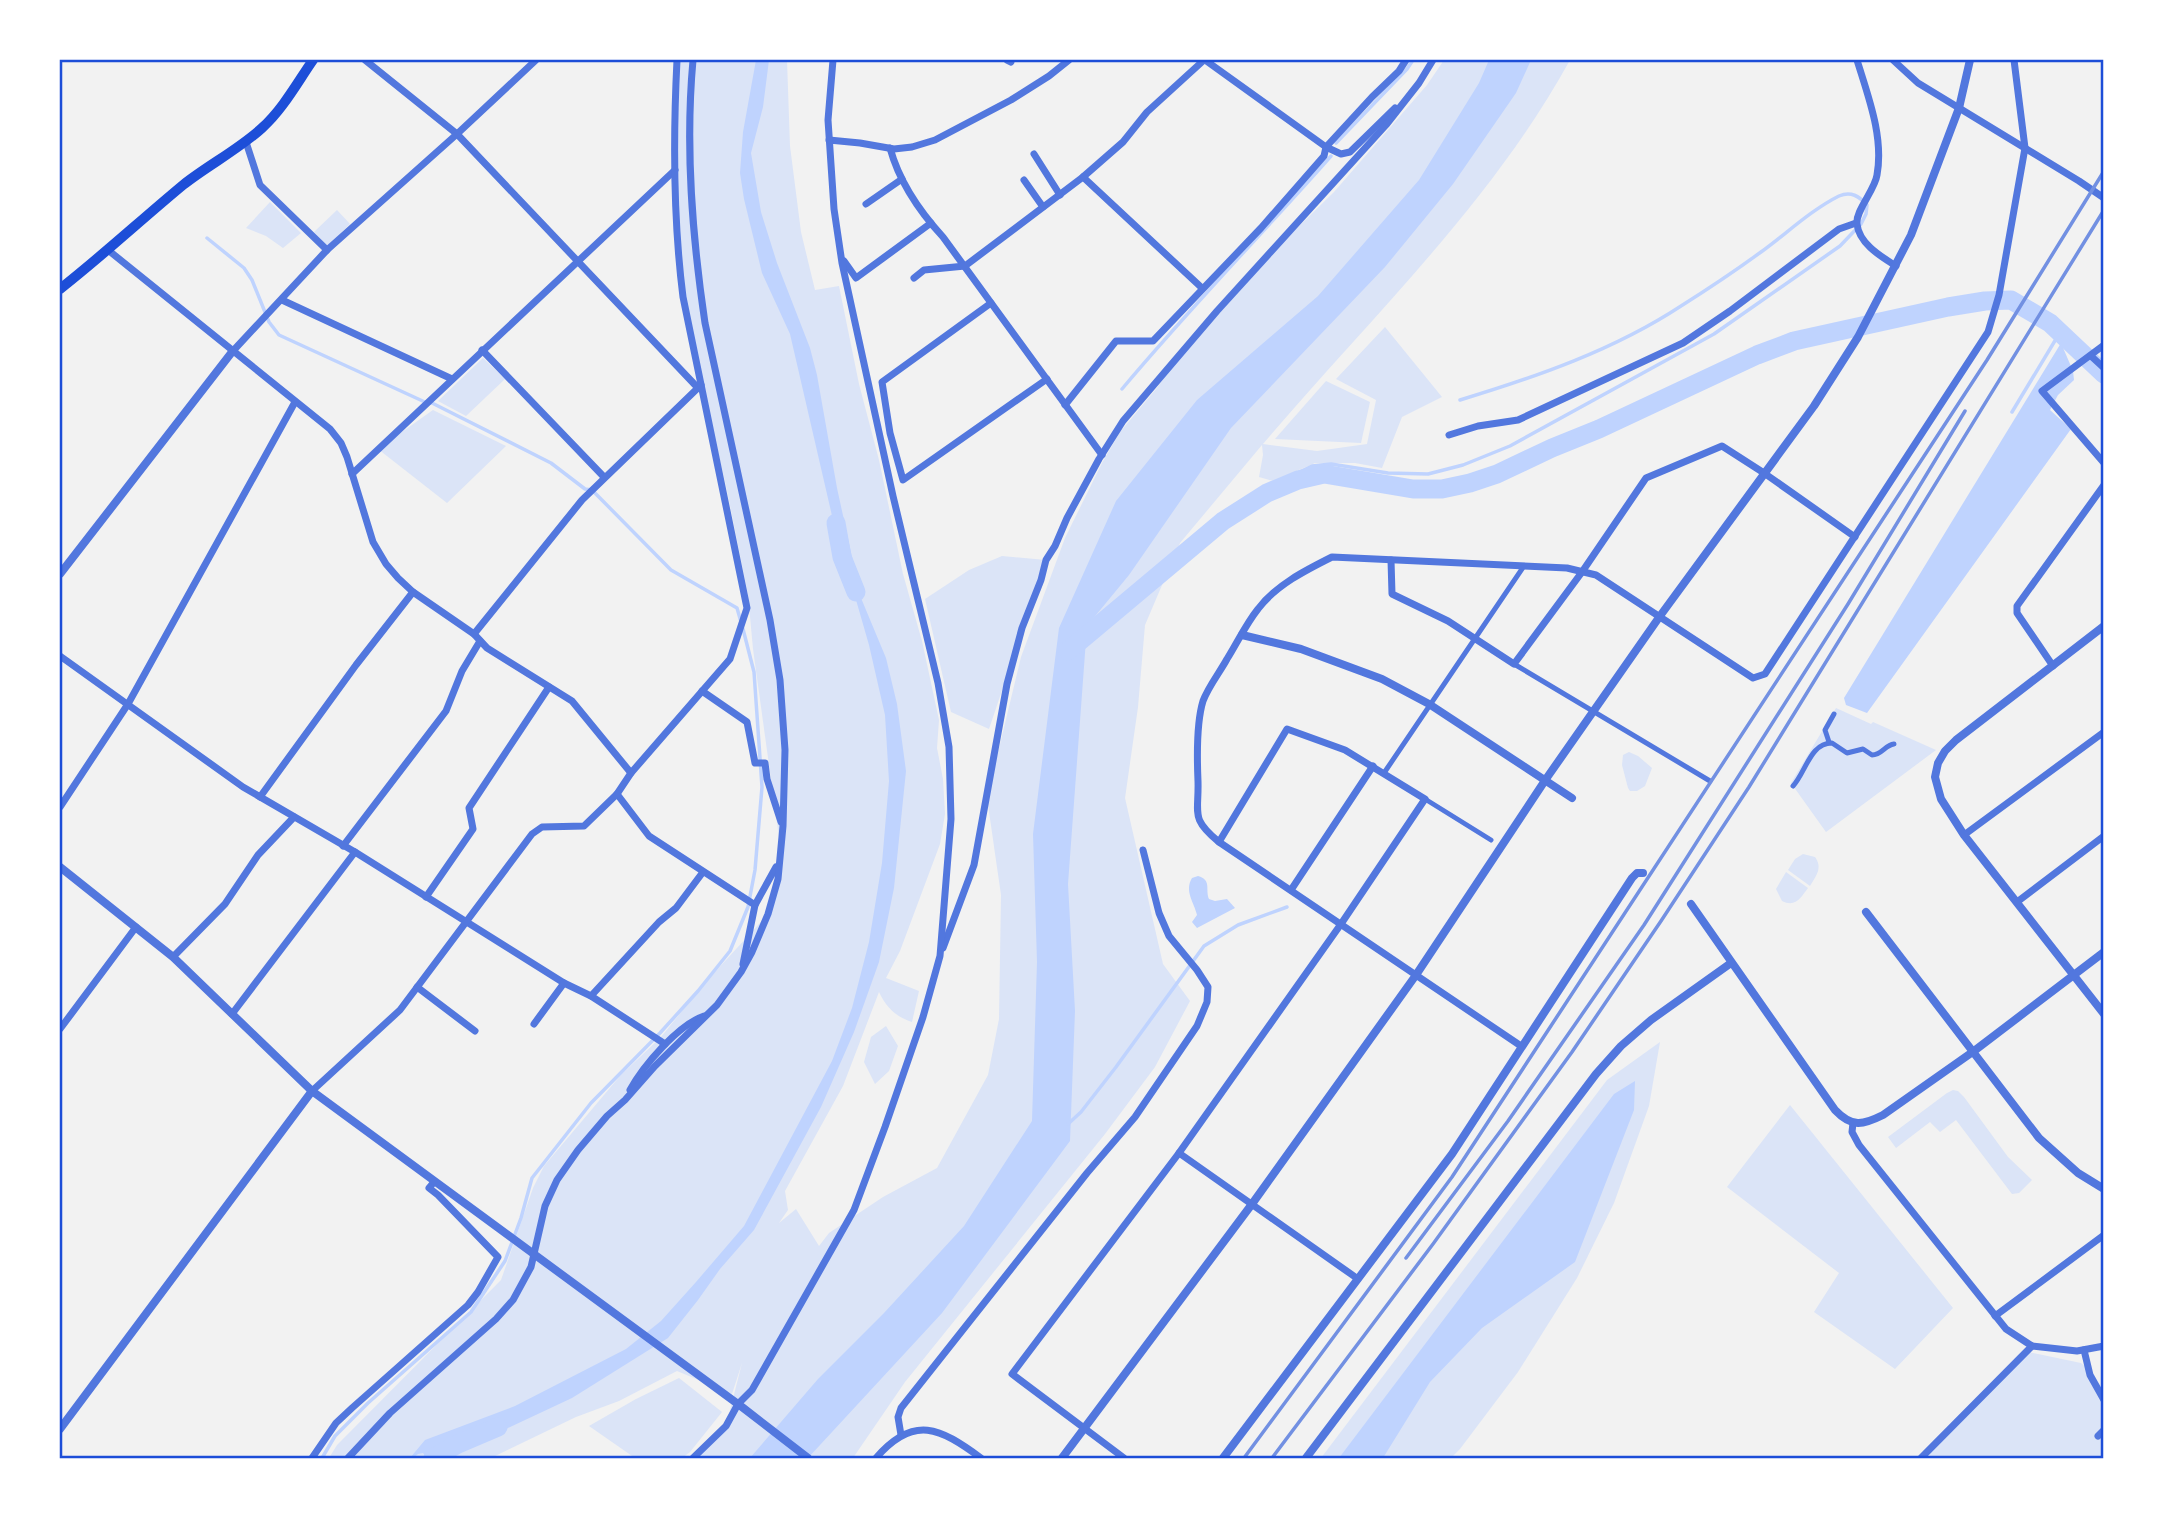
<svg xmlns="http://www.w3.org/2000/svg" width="2163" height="1518" font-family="Lora,serif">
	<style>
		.green { fill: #dbe4f7 }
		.water { fill: #bfd3fe }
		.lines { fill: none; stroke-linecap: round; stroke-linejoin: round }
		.stream { stroke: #bfd3fe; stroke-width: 3.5 }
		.river { stroke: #bfd3fe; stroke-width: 19 }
		.pedestrian { stroke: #5277de; stroke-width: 5 }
		.minor { stroke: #5277de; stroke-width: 7 }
		.tertiary { stroke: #5277de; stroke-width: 8 }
		.secondary { stroke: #1d4ed8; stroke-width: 10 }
		.rail { stroke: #7290e2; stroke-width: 3.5 }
		.neatline { fill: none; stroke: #1d4ed8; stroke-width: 2.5 }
	</style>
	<rect width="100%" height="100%" fill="#f2f2f2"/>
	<g class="green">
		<path d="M679,60H787L790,146L801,232L815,290L839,286L859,384L879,460L903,574L922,641L939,720L937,748L943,779L945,814L940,844L900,951L886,978L919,991L912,1022C896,1017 886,1007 879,992L843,1086L785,1191L788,1210L779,1223L796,1209L819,1246L829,1233L883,1197L937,1168L988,1075L999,1019L1001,895L987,798L1021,657L1065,538L1102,463L1120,432L1156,389L1190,341L1292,233L1334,192L1427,85L1444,60H1570C1491,204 1369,319 1263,444L1317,451L1367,444L1376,400L1336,379L1385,327L1442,397L1402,417L1382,468L1355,463H1315L1273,481L1259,477L1263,455L1262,445L1180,543L1145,625L1138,707L1125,798L1163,964L1190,1001L1155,1067L1105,1134L905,1382L853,1458H693L726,1426L742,1363L732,1394L677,1371L619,1401L576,1417L491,1458H329L337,1445L501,1280L533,1188L544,1166L620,1076L661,1037L704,984L768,914L781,852L753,649L748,595L726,486L693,345L679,268L676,93Z"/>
		<polygon points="270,202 301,233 283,248 266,236 246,228"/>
		<polygon points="337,210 350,224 327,246 314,232"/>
		<polygon points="483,358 505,379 466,416 438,401"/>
		<polygon points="1326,381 1370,402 1361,443 1275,439"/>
		<polygon points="433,410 506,446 447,503 378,449"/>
		<polygon points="1002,556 1046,560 989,729 951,712 925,599 969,570"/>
		<polygon points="1836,708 1871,724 1873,722 1936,750 1826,832 1791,783"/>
		<polygon points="1629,752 1638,756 1652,768 1645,786 1637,791 1630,791 1628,788 1622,765 1623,755"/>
		<path d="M1803,854L1815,857C1823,868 1816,876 1810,886L1788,870L1795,859Z"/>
		<path d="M1786,872L1808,888C1801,897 1796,908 1782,901L1776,889Z"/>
		<polygon points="886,1026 898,1046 889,1071 875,1084 864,1062 871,1037"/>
		<polygon points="1660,1042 1649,1106 1614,1203 1577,1278 1518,1372 1460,1449 1451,1458 1321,1458 1607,1080"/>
		<polygon points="1953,1090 1958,1091 1964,1097 2008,1157 2032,1180 2019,1193 2012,1194 1956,1120 1940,1132 1930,1122 1896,1148 1888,1137 1947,1093"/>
		<polygon points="1790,1105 1953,1308 1895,1369 1814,1312 1839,1273 1727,1187"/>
		<polygon points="2028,1352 2081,1363 2093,1373 2103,1390 2103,1458 1926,1458"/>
		<polygon points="679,1378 722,1412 690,1452 682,1458 635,1458 589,1426 636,1399"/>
	</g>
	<g class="water">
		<polygon points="756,60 769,60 763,107 751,153 761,212 777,263 810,348 817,375 837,488 861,598 886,658 897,704 906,771 894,888 879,962 854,1032 821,1107 754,1230 720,1269 698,1300 668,1338 572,1398 476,1443 450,1458 425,1458 426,1457 423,1453 418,1454 413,1458 410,1458 425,1440 515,1406 626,1349 661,1321 696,1282 744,1226 832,1061 852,1008 869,942 882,863 889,781 885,715 869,645 833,520 790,334 762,273 744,199 740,173 743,132"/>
		<polygon points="1489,60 1531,60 1516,93 1453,184 1385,267 1231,428 1129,575 1087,626 1068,884 1075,1011 1070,1141 942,1313 808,1458 750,1458 818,1379 884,1313 964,1226 1032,1121 1037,962 1033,834 1059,628 1116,501 1197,400 1318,296 1419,180 1479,83"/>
		<polygon points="2061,343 2073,371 2074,380 2058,395 2050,410 2071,429 1867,713 1846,705 1844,698"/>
		<path d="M1198,876C1212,880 1205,889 1209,899L1215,901L1227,899L1235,908L1197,928L1192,922L1197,915C1194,902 1184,891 1192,878Z"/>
		<polygon points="1635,1081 1634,1110 1575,1262 1482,1328 1430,1382 1383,1458 1339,1458 1614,1094"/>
	</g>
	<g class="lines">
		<g class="stream">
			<polyline points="1336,143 1407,69 1413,60"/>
			<polyline points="207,238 244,268 252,280 269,322 279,335 427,403 432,403 551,463 585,489 592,490 671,570 737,608 741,622"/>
			<path d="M1122,389C1189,309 1262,234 1331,156"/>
			<polyline points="2012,412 2059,334 2050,323"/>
			<path d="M1242,509L1281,481L1312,466L1331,464L1388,473L1428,474L1463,465L1510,446L1714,334L1840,246L1861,224L1866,214L1867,205C1859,196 1851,191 1839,196C1811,210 1786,234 1761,252C1735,271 1708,289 1681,306C1614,350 1536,377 1460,400"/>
			<polyline points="1068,1124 1081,1112 1116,1067 1204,946 1238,925 1287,907"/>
			<polyline points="322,1458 335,1436 368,1403 471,1312 505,1261 521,1218 532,1178 591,1103 660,1033 698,991 730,951 748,907 755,870 762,787 754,672 743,629"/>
		</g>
		<g class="river">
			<polyline points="836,523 842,557 856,592"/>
			<polyline points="1068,651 1223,521 1267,493 1298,480 1324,474 1413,489 1442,489 1470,483 1497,474 1552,448 1599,429 1757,355 1794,341 1948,307 1985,301 2011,300 2050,323 2104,374"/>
			<polyline points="433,1458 458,1444 498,1427"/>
		</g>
		<g class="pedestrian">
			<polyline points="1514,664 1710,781"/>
			<polyline points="1829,742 1825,730 1834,714"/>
			<polyline points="1384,773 1524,566"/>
			<path d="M1793,786C1806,772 1810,743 1832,743L1847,753L1863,749L1872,755C1882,755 1885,745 1894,744"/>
			<polyline points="1425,799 1491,840"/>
		</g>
		<g class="minor">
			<polyline points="365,60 457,134 698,388"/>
			<polyline points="1007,60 1011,62 1011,60"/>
			<polyline points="1205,60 1326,147 1341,154 1350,152 1395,108"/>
			<path d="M1857,60C1868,96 1884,137 1877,175C1875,190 1855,211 1857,224C1859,244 1882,257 1896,266"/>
			<polyline points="1893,60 1918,83 2079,181 2104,198"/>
			<polyline points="829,140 860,143 894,149 912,147 935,140 1011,100 1049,76 1069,60"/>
			<polyline points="246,142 260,185 327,250"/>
			<path d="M890,148C899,181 920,212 943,237L1102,455"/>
			<polyline points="1034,154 1060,195"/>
			<polyline points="1083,177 1202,288"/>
			<polyline points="1024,180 1043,207"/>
			<polyline points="866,204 902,179"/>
			<polyline points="108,250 330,429 341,443 347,457 373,542 386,564 398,578 413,592 474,634 487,648 572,701 631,773"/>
			<polyline points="844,261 856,278 931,223"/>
			<polyline points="914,278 924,270 965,266 1083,177 1123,142 1147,112 1204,60"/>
			<polyline points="282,300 452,379"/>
			<polyline points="991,303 882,382 890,433 903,480 1047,379"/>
			<polyline points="2104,345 2042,391 2104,463"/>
			<polyline points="482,350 604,477"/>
			<polyline points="232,352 327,250 457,134 536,60"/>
			<polyline points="2091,356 2104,368"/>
			<polyline points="1065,405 1116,341 1153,341 1261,228 1324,156 1326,147 1372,97 1399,71 1406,60"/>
			<polyline points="1449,435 1478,426 1518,420 1683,343 1730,311 1839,229 1856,223"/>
			<polyline points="352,474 675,170"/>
			<polyline points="1391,560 1392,594 1448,621 1514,664 1582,572 1646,478 1722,446 1764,473 1855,537"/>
			<polyline points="474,634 582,500 701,385"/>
			<polyline points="60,656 243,787 355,852 564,983 591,996 665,1044"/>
			<polyline points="2053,666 2017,613 2017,606 2104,485"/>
			<polyline points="702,691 747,722 755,763 765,763 767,779 781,822"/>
			<polyline points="617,794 649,836 755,905"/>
			<polyline points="260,797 356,665 413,592"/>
			<polyline points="60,807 128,704 295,402"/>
			<polyline points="1964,835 2104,732"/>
			<polyline points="343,846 446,711 462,671 480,641"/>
			<polyline points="1291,890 1373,766"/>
			<polyline points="426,897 473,829 469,808 549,687"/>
			<polyline points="2017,902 2104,836"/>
			<polyline points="943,948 974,865 1007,684 1022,628 1041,580 1046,560 1055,546 1067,518 1099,459 1123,421 1217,311 1386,125 1419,83 1433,60"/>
			<polyline points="173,957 225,904 258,855 294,817"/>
			<polyline points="743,964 755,905 776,867"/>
			<polyline points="417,987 475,1031"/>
			<polyline points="591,996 659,922 676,908 703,872"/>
			<polyline points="232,1014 355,852"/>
			<polyline points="534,1024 564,983"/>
			<polyline points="60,1029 136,927"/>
			<path d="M1521,1046L1219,842C1190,818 1199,814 1198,781C1197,758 1196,724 1203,701C1208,687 1220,672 1227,659C1237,643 1246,624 1258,609C1276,585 1306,570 1332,557L1567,568L1596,575L1753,678L1765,674L1988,332L1999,295L2025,148L2014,60"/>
			<path d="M630,1090C643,1066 678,1025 704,1016"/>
			<path d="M312,1091L400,1010L532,834L542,827L584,826L617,794L631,773L730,659L747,608L683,297C673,218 673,139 677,60"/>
			<polyline points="1853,1123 1852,1132 1859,1145 2006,1329 2032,1346 2077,1351 2104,1346"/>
			<polyline points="1179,1153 1358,1279"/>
			<polyline points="1995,1316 2104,1235"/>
			<polyline points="2084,1350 2090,1375 2104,1400"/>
			<polyline points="901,1435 898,1417 901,1408 1087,1173 1135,1117 1197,1026 1207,1002 1208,987 1197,970 1169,936 1159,913 1143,850"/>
			<polyline points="2098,1436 2104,1430"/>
			<polyline points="312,1458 336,1423 352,1408 468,1305 478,1292 498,1257 438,1195 429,1188 434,1182"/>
			<path d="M348,1458L390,1413L496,1319L513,1300L531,1267L545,1206L557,1180L578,1150L607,1116L625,1100L655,1066L717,1005L741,972L752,952L768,914L778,879L783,826L785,750L780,680L770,620L705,323C692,235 685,148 693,60"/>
			<polyline points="693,1458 726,1426 738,1404 752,1390 854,1210 885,1127 923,1017 940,956 951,819 949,747 938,683 893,496 842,263 834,209 828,120 833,60"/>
			<path d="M876,1458C914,1414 940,1428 981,1458"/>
			<polyline points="1124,1458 1012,1374 1179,1153 1341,924 1425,799 1345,750 1287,729 1219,842"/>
			<polyline points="1921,1458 2032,1346"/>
		</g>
		<g class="tertiary">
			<polyline points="60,574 232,352"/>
			<polyline points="2104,626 1956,740 1945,751 1938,763 1935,777 1941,799 1964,835 2104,1014"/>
			<polyline points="1242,635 1301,649 1382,679 1429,704 1572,798"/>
			<polyline points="60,867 173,957 312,1091 742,1407 808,1458"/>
			<path d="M1691,904L1835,1110C1852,1128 1863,1125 1883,1115L1974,1051L2104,952"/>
			<polyline points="1866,912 2039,1138 2078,1173 2104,1189"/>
			<polyline points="60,1429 312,1091"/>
			<polyline points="1062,1458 1252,1204 1416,975 1546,779 1660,616 1814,406 1858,337 1911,235 1959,108 1970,60"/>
			<polyline points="1223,1458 1452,1154 1632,878 1637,873 1643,873"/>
			<polyline points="1306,1458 1596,1074 1621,1046 1651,1020 1731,963"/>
		</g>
		<path class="secondary" d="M60,289C102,256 142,219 183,185C208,165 238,150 262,128C283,109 297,83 313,60"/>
		<g class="rail">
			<polyline points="1406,1258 1508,1121 1644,925 1848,604 1965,411"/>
			<polyline points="1244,1458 1452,1177 1987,360 2104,171"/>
			<polyline points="1272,1458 1433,1244 1572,1052 1661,921 1749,787 2104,210"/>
		</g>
	</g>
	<rect width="2163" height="1518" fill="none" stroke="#ffffff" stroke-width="122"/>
	<rect x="61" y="61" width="2041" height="1396" class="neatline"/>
</svg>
